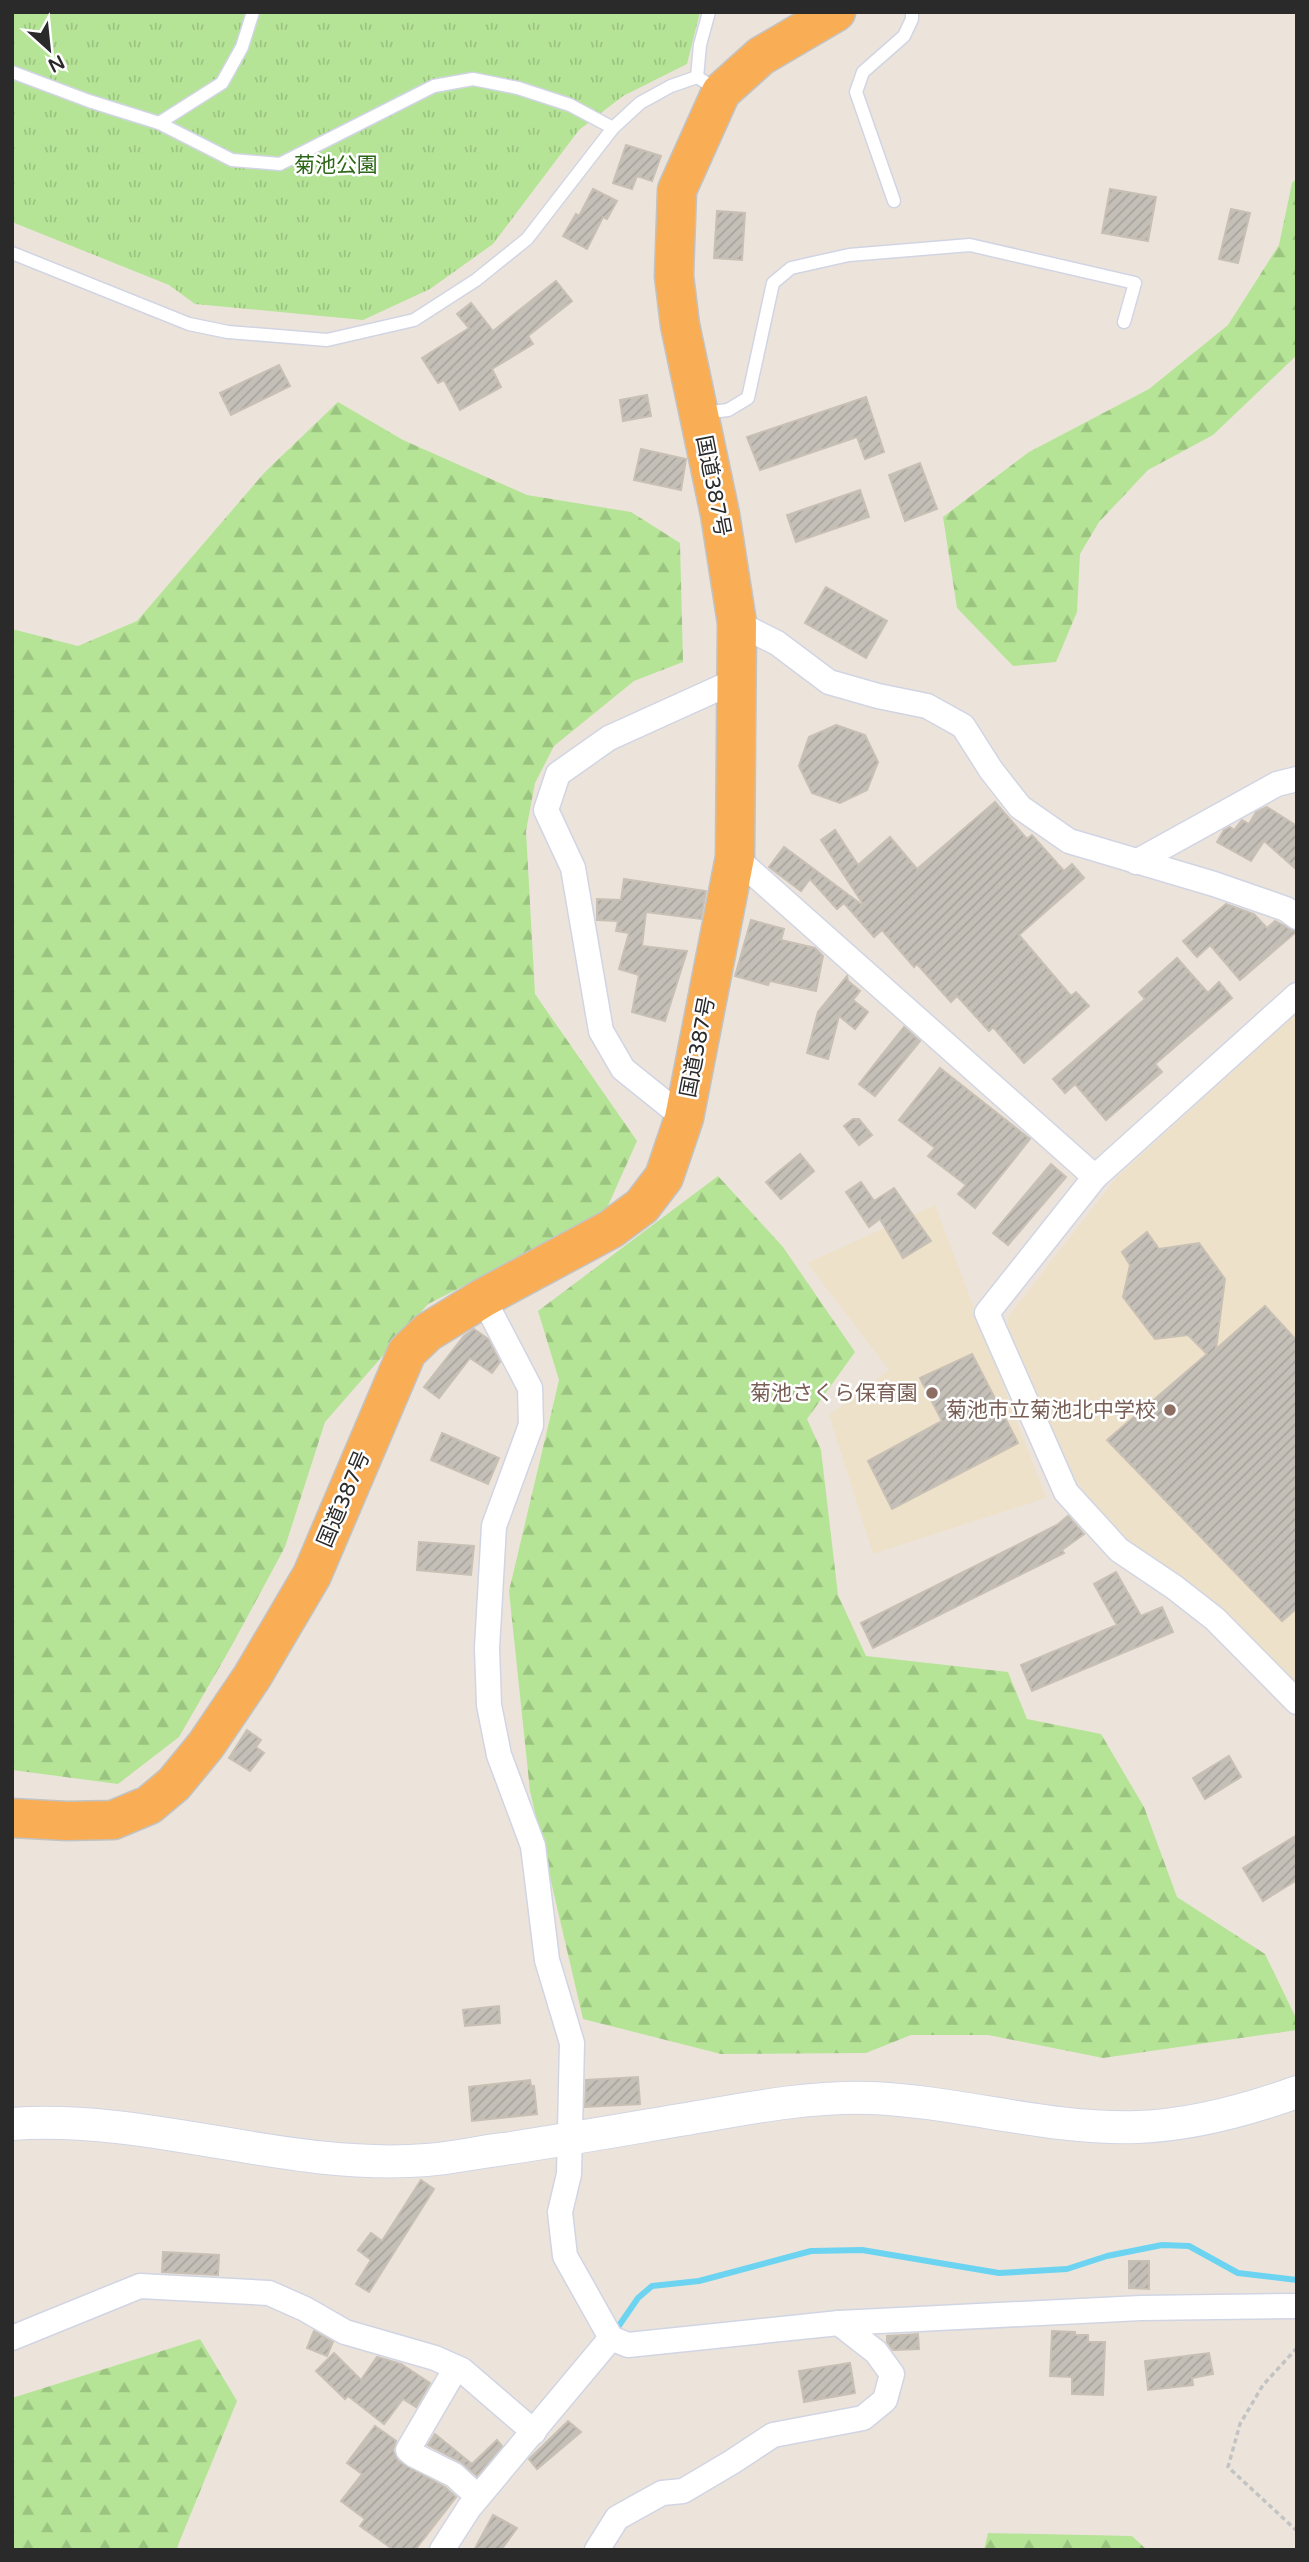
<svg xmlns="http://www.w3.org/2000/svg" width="1309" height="2562" font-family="'Varela Round','Noto Sans JP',sans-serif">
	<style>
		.education { fill: #eee1ca }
		.forest { fill: url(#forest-firs) }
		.park { fill: url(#park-tufts) }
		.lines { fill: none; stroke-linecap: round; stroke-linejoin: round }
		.stream { stroke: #6cd4f1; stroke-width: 6 }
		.building { fill: url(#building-hatch); stroke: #c8c0b5; stroke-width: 2 }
		.service-casing { stroke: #d1d5e3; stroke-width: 15 }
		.minor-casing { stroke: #d1d5e3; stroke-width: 27 }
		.tertiary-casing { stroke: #d1d5e3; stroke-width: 34 }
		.trunk-casing { stroke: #c3c3c3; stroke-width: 41 }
		.path { stroke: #c3c3c3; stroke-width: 3.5; stroke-dasharray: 5 3.5; stroke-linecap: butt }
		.service { stroke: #fff; stroke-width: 12 }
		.minor { stroke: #fff; stroke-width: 24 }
		.tertiary { stroke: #fff; stroke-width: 32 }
		.trunk { stroke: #f9ae56; stroke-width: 38 }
		.education-dot { fill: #8d6e63; stroke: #fff; stroke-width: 2.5 }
		.labels { text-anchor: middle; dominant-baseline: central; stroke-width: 5; stroke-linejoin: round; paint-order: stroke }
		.park-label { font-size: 21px; fill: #2d6818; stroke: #fff }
		.street-label { font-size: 21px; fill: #2a2a2a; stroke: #fff }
		.education-label { font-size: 21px; fill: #785e54; stroke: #fff; text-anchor: end }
	</style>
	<defs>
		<pattern id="forest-firs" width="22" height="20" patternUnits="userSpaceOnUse" patternTransform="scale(1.75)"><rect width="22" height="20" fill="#b5e496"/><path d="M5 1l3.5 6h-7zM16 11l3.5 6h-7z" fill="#9cc481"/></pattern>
		<pattern id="park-tufts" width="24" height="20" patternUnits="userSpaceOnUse" patternTransform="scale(1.75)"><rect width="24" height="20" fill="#b5e496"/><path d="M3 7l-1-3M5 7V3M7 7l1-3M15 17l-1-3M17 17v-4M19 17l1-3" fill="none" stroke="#9cc481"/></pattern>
		<pattern id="building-hatch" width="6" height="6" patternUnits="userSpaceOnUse" patternTransform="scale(1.75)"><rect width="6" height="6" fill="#c4bfb7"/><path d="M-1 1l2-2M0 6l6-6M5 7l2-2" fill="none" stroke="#a9a49e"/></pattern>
	</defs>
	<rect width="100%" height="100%" fill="#ece4db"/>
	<g class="education">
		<polygon points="1297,1013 1297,1688 1200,1591 1136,1549 1079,1487 1007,1333 1008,1317 1116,1178"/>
		<polygon points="935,1205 1046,1498 873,1554 829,1415 889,1370 807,1263"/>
	</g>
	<g class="forest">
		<polygon points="1297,178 1297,355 1213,435 1148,470 1099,522 1080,554 1077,612 1056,662 1013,666 957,608 943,517 1029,452 1149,389 1228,325 1279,245 1292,183"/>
		<polygon points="338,402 403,440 527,495 631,512 680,543 683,662 634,681 554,746 535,783 526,831 535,994 637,1141 607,1208 530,1252 428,1304 325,1422 285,1547 231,1647 179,1737 118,1784 12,1770 12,629 78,646 137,621 265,472"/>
		<polygon points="718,1176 783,1247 855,1352 807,1419 821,1450 838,1595 866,1656 1008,1672 1027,1719 1101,1734 1144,1807 1177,1897 1265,1954 1297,2020 1297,2030 1103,2058 988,2035 911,2035 866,2053 721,2054 583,2019 530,1791 509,1591 559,1380 538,1311"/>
		<polygon points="200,2339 237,2401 176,2550 12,2550 12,2398"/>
		<polygon points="988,2533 1132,2536 1147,2550 984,2550"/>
	</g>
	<polygon class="park" points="12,12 700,12 687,64 623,96 579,130 493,244 430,289 363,320 195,304 169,285 12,222"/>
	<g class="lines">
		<polyline class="stream" points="618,2327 638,2298 652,2286 699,2281 811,2251 862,2250 999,2273 1067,2269 1107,2256 1162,2245 1189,2246 1238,2273 1297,2280"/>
	</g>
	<g class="building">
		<polygon points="626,145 661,156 652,181 637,176 632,189 613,183"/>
		<polygon points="593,189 617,201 607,219 603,217 587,249 563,236 576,214 579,216"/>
		<polygon points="1110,189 1156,197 1148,241 1102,233"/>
		<polygon points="1231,209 1250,213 1238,263 1219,259"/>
		<polygon points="717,211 745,213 742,260 714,258"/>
		<polygon points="556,281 572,301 528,336 533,344 492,369 501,387 460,410 444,380 438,383 422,358 469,328 457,314 471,303 493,331"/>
		<polygon points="279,365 290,386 231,415 220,393"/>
		<polygon points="647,395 651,416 623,421 620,400"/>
		<polygon points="866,397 884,452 865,459 857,437 760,470 747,437"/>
		<polygon points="641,449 686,459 681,490 634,480"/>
		<polygon points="920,463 937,509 905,521 889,475"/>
		<polygon points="860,490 869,517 796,542 787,515"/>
		<polygon points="826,587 887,621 866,658 805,623"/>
		<polygon points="836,725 865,735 878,762 867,790 840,803 812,793 799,766 809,737"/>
		<polygon points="995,802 1027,839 1032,835 1064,871 1072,864 1084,878 1019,935 1071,996 1076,992 1089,1006 1024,1063 993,1027 989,1031 957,996 951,1002 917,964 914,967 882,930 874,937 844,903 837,909 810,879 801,891 769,867 784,847 865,907 821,840 835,830 858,865 890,837 917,869"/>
		<polygon points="1267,807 1297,826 1297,870 1264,841 1251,861 1217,842 1224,830 1230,827 1234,830 1242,820 1249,824 1256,812"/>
		<polygon points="624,879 706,891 701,919 646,912 642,946 687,951 665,1021 632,1012 639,975 619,969 629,933 616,931 618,921 597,920 597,899 621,900"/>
		<polygon points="1226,904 1254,914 1267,928 1275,921 1296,932 1240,980 1210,945 1197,957 1183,941"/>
		<polygon points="751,920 784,929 781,940 815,948 823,956 816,991 770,981 768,985 735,976"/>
		<polygon points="1177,958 1208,993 1219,982 1232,998 1155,1064 1162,1072 1106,1120 1075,1084 1065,1093 1053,1079 1145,999 1139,992"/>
		<polygon points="847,976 848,981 860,991 853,1000 868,1012 855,1029 839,1016 828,1059 807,1053 818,1012"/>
		<polygon points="904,1027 920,1041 875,1096 859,1084"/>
		<polygon points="940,1068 1030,1139 975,1208 958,1194 966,1185 928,1156 935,1148 899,1120"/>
		<polygon points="853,1119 859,1119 872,1135 859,1145 844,1126"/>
		<polygon points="800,1154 814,1171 781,1199 766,1182"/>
		<polygon points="1051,1164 1066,1177 1008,1245 993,1233"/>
		<polygon points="861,1182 874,1201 894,1188 931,1241 903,1258 880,1219 869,1227 846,1192"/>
		<polygon points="1147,1232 1159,1249 1199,1243 1225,1279 1216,1349 1265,1306 1297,1341 1297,1608 1282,1621 1107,1440 1207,1354 1188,1335 1155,1339 1123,1297 1130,1265 1122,1252"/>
		<polygon points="474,1329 488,1339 500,1362 492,1373 470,1358 439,1398 424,1387 464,1336"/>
		<polygon points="972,1354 1018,1443 892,1509 868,1461 942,1421 920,1378"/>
		<polygon points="442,1433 499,1458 488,1484 431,1460"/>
		<polygon points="1068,1516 1084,1534 1062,1550 1064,1553 873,1648 861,1623 1057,1525"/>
		<polygon points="419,1542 474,1546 471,1575 417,1570"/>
		<polygon points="1116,1572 1141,1616 1162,1607 1173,1632 1032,1691 1021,1665 1117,1625 1094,1584"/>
		<polygon points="247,1730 261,1740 256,1747 264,1753 250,1771 229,1758"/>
		<polygon points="1229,1756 1241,1777 1205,1799 1193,1778"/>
		<polygon points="1297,1835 1297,1880 1263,1901 1243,1868"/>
		<polygon points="499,2006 500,2023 465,2026 463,2010"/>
		<polygon points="638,2077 640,2104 585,2107 586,2080"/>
		<polygon points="530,2080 531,2086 534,2086 537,2114 472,2121 469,2087"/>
		<polygon points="421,2180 434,2189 369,2292 356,2284 371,2260 358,2250 371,2233 382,2241"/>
		<polygon points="163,2252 219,2255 218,2275 162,2272"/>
		<polygon points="1129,2261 1149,2261 1149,2289 1129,2288"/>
		<polygon points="314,2331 333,2342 327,2356 307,2348"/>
		<polygon points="1052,2331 1075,2332 1075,2335 1088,2335 1088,2342 1105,2342 1103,2395 1072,2394 1072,2377 1050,2376"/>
		<polygon points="918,2334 919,2349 893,2350 887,2342 887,2336"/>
		<polygon points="334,2353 361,2380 377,2357 401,2364 430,2383 416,2407 403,2399 384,2424 348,2396 345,2399 316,2371"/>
		<polygon points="1209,2353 1213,2374 1192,2378 1193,2385 1148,2390 1145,2361"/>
		<polygon points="850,2363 855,2393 804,2402 799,2371"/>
		<polygon points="568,2421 581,2432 537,2469 529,2459"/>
		<polygon points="375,2426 396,2441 393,2450 398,2461 445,2487 456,2497 415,2550 394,2550 360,2526 365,2519 341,2501 362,2474 347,2463"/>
		<polygon points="435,2434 472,2464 497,2440 502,2446 477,2476 461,2462 428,2445"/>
		<polygon points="493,2515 517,2528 501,2550 474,2550"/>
	</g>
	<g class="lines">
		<defs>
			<g id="service">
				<polyline points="12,72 89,101 159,123 232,160 280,164 434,86 473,79 518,88 570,105 613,128"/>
				<polyline points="697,77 700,45 709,12"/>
				<polyline points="159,123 222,83 242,47 253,12"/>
				<polyline points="894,201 856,92 863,72 904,36 912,19 912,12"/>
				<polyline points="12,253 189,324 228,332 327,340 414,320 476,280 527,239 613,128 640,103 671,86 697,77 718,90"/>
				<polyline points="703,413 728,410 748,398 773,283 791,268 849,255 970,245 1135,283 1124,322"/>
			</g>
			<g id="minor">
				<polyline points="737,623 777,643 829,682 878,696 927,706 963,726 991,770 1020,807 1069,841 1214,884 1286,909 1297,917"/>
				<polyline points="735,857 1095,1177 1297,995"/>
				<polyline points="1136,862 1277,784 1297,779"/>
				<polyline points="684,1118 623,1069 601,1031 573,868 546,810 558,774 609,738 737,680"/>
				<polyline points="1095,1177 987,1313 1066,1492 1119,1550 1174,1587 1215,1619 1297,1702"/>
				<polyline points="483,1298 530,1388 531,1425 494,1526 487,1648 489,1705 499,1755 533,1846 547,1960 572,2043 569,2174 560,2212 565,2256 611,2338 628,2345 839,2323 1141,2308 1297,2306"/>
				<polyline points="12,2338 140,2286 269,2293 305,2309 345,2332 435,2358 462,2370 534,2432"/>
				<polyline points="456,2368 408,2450 414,2455 454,2475 478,2497"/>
				<polyline points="442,2550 469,2508 611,2338"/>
				<polyline points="597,2550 617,2518 662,2493 683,2491 732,2462 773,2435 863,2418 885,2400 892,2374 876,2352 839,2323"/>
			</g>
			<path id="tertiary" d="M12,2124C151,2114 287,2171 427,2160C453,2158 479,2152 504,2149C571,2139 638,2127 704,2116C759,2106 817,2096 872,2098C961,2102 1049,2130 1138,2127C1192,2125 1247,2110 1297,2092"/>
			<polyline id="trunk" points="12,1818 67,1821 113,1820 149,1805 174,1784 206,1745 252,1677 312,1575 407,1352 428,1332 483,1298 611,1229 642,1206 664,1177 684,1118 735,857 737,623 720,514 680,325 674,276 677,190 721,92 761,56 836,12"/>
		</defs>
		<use href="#service" class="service-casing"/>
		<use href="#minor" class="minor-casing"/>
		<use href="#tertiary" class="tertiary-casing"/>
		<use href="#trunk" class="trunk-casing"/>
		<polyline class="path" points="1297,2348 1263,2385 1240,2424 1228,2467 1297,2531"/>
		<use href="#service" class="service"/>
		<use href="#minor" class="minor"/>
		<use href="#tertiary" class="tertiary"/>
		<use href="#trunk" class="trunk"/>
	</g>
	<g class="education-dot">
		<circle cx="932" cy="1393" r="7"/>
		<circle cx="1170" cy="1410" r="7"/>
	</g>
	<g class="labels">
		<g class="park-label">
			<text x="336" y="165">菊池公園</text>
		</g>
		<g class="street-label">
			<text transform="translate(713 486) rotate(79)">国道387号</text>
			<text transform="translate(698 1047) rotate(-79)">国道387号</text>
			<text transform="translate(344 1499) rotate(-67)">国道387号</text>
		</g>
		<g class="education-label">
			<text x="918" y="1393">菊池さくら保育園</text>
			<text x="1156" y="1410">菊池市立菊池北中学校</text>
		</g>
	</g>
	<rect width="1309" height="2562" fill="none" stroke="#2a2a2a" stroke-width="28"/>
	<g transform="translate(49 49) rotate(153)" stroke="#ffffff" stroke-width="5" paint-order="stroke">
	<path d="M0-5L12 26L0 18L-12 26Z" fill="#2a2a2a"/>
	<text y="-10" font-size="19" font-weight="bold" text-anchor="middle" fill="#2a2a2a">N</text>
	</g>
</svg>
